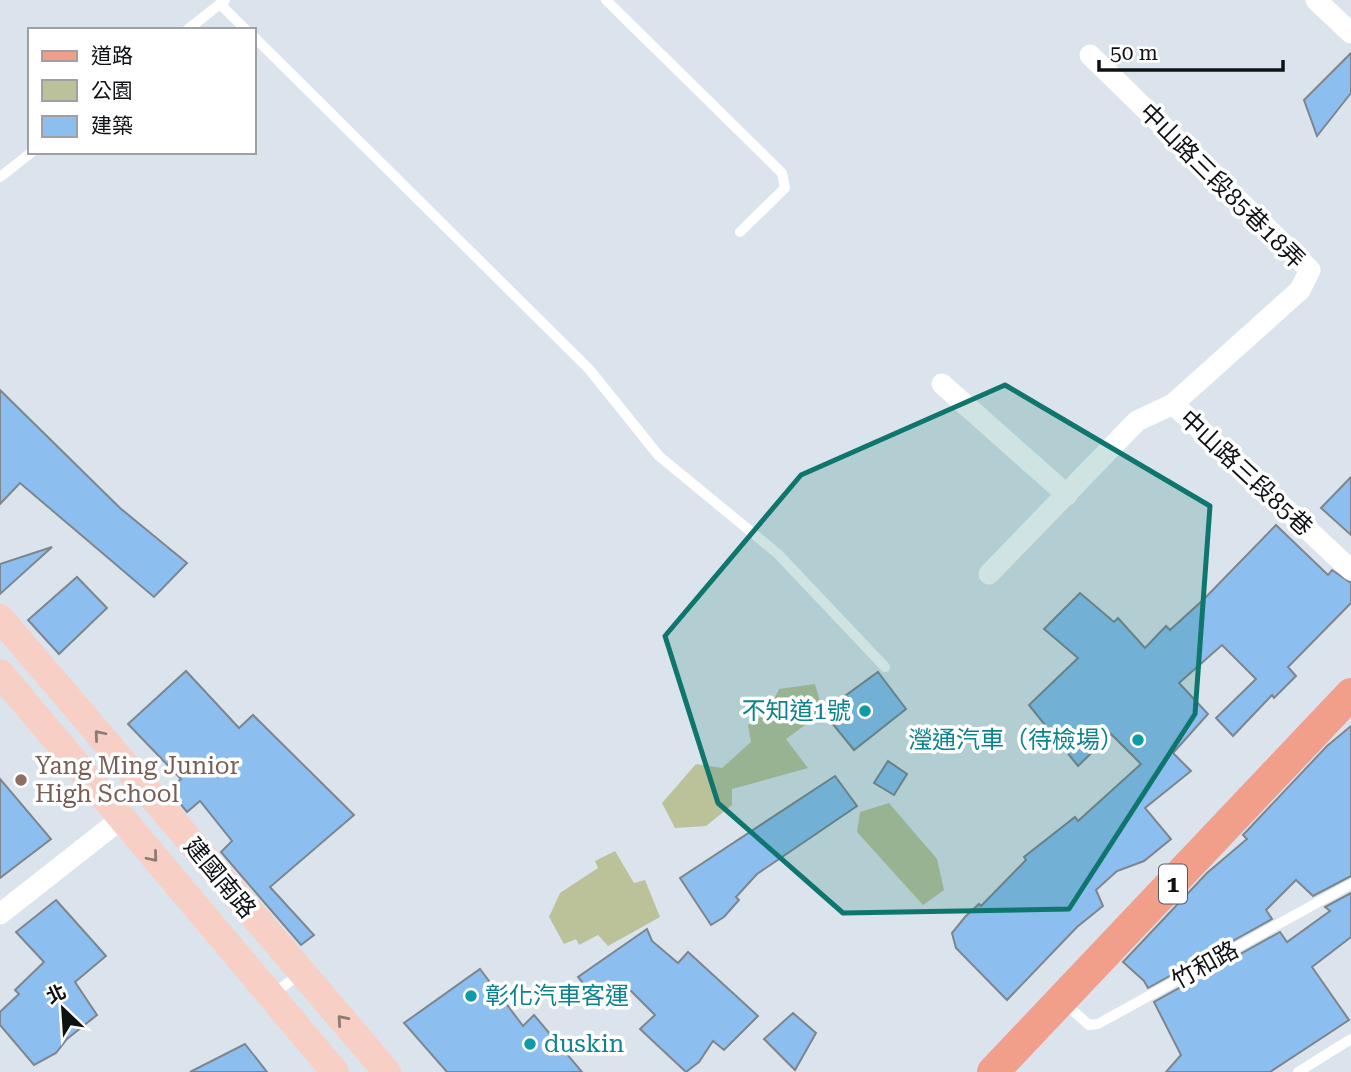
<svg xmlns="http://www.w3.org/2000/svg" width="1351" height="1072" font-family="'Roboto Serif','Noto Sans TC',serif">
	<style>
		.green { fill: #bbc29a }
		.building { fill: #8dbef0; stroke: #7d858d; stroke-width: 2 }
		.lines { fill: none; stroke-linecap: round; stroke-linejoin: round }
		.lane { stroke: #fff; stroke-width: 10 }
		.street { stroke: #fff; stroke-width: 21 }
		.secondary { stroke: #f8cfc5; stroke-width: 28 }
		.primary { stroke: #f19e8b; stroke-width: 32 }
		.oneway { stroke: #8f7a76 }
		.marked { fill: #0f766e; fill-opacity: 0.2; stroke: #0f766e; stroke-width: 5; stroke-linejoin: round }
		.culture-dot { fill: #0f9aa8; stroke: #fff; stroke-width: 2.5 }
		.education-dot { fill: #8d6e63; stroke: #fff; stroke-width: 2.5 }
		.labels { text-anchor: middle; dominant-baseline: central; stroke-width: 7; stroke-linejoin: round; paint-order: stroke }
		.shield { fill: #fff; stroke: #57595b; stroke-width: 2 }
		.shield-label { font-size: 23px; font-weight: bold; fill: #0f1215 }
		.street-label { font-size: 24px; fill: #0f1215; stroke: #fff }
		.culture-label { font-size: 24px; fill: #0d838f; stroke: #fff; text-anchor: end }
		.education-label { font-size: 24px; fill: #785e54; stroke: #fff; text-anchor: start }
	</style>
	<rect width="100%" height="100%" fill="#dbe4ed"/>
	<g class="green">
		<polygon points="815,684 823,712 786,739 808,768 732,789 732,805 706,826 675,828 662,803 696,764 722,768 751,742 748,725 768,712 779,689"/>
		<polygon points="889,803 937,859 944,890 923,905 857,832 860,812"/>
		<polygon points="615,851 634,883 645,880 660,917 608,946 598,935 579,945 576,939 564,944 549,917 560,893 598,868 595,861"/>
	</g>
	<g class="building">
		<polygon points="1351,53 1351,93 1317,136 1304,100"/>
		<polygon points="0,390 120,508 187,563 154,597 20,483 0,504"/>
		<polygon points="1351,477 1351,535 1321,508"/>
		<polygon points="1276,525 1328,575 1332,570 1351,583 1351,603 1288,667 1296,676 1274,698 1272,695 1233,736 1216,718 1256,679 1222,645 1179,683 1208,714 1173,753 1191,771 1145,808 1171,839 1144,861 1117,871 1096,890 1103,906 1077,927 1007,1000 956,948 952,933 965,917 979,904 981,906 1026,860 1024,857 1075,817 1078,821 1141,764 1111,734 1078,766 1029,705 1078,658 1044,629 1080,593 1114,622 1118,618 1145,648 1166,626 1170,630 1204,599"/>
		<polygon points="52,547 0,594 0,564"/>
		<polygon points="77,577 107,608 59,654 28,620"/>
		<polygon points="186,671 239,728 253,715 354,815 270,887 314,935 301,945 221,852 232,841 200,801 187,812 169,790 181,779 128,724"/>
		<polygon points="878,672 906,709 854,750 823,712"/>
		<polygon points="1351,726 1351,876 1313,896 1296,880 1266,910 1272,919 1148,988 1144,981 1123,962 1207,873 1247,839 1243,835 1327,746"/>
		<polygon points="888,761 907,774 894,795 874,783"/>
		<polygon points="835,776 857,806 757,874 736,897 739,900 724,917 711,925 680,878"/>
		<polygon points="0,779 51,839 0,878"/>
		<polygon points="1351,893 1351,937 1312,967 1349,1020 1270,1072 1166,1072 1181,1055 1154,1002 1280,932 1287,942 1330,911 1325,907"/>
		<polygon points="56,900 106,956 75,982 97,1015 67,1039 56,1053 34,1065 0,1025 0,1012 19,994 15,990 44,962 16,932"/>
		<polygon points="647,929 652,941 678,963 688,952 758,1016 724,1050 713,1041 699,1062 686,1072 640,1029 655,1015 627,987 610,1005 587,988 578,977"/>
		<polygon points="480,969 523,1026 534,1015 582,1072 447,1072 404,1023"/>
		<polygon points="793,1013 816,1033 795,1070 764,1039"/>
		<polygon points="245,1044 267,1072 190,1072"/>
	</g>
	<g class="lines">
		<g class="lane">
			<polyline points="606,0 782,173 785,188 740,232"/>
			<polyline points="220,4 246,30"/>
			<polyline points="187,30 225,0"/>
			<polyline points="254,37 589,369 659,456 778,554 885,667"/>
			<polyline points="0,177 32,152"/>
			<polyline points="272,995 301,973"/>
			<polyline points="1064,1003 1089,1025 1098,1024 1351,884"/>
			<polyline points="1298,1072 1351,1039"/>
		</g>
		<g class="street">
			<polyline points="1316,0 1351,33"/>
			<polyline points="942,384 1067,495"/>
			<polyline points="1173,404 1351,570"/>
			<polyline points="989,574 1137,421 1173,404 1300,290 1310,270 1090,55"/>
			<polyline points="0,914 121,819"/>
		</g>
		<g class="secondary">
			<polyline points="0,618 387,1072"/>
			<polyline points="0,673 335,1072"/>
		</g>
		<polyline class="primary" points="993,1072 1351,694"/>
	</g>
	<defs><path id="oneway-chevron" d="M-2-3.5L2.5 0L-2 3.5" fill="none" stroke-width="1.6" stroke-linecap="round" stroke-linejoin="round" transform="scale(1.75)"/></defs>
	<g class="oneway">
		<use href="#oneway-chevron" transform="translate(99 735) rotate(-130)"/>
		<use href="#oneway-chevron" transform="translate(153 857) rotate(50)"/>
		<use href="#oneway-chevron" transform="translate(342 1020) rotate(-131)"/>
	</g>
	<path class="marked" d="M1005,385L1210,506L1195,714L1069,909L843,913L718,803L665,636L801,475Z"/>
	<g class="culture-dot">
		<circle cx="865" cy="711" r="7"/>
		<circle cx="1138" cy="740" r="7"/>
		<circle cx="471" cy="996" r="7"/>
		<circle cx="530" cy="1044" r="7"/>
	</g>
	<circle class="education-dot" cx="21" cy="780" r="7"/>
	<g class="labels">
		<rect class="shield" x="1159" y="864.5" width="28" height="39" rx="5"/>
		<g class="shield-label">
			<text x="1173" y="884">1</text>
		</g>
		<g class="street-label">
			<text transform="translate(1222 186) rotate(45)">中山路三段85巷18弄</text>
			<text transform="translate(1246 473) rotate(43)">中山路三段85巷</text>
			<text transform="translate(220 878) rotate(50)">建國南路</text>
			<text transform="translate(1205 965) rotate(-29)">竹和路</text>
		</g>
		<g class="culture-label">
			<text x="851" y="711">不知道1號</text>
			<text x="1124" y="740">瀅通汽車（待檢場）</text>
			<text x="485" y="996" text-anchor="start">彰化汽車客運</text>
			<text x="544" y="1044" text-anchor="start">duskin</text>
		</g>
		<g class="education-label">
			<text x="35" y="766">Yang Ming Junior<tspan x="35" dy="28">High School</tspan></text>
		</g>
	</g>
	<rect x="28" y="28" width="228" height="126" fill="#ffffff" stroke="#9fa0a1" stroke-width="2"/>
	<rect x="42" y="51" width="35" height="10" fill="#f19e8b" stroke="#9fa0a1" stroke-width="2"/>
	<text x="91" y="63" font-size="21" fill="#0f1215">道路</text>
	<rect x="42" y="80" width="35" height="21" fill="#bbc29a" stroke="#9fa0a1" stroke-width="2"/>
	<text x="91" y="98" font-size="21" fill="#0f1215">公園</text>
	<rect x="42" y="116" width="35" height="21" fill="#8dbef0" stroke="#9fa0a1" stroke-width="2"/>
	<text x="91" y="133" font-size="21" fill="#0f1215">建築</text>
	<g transform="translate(63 1009) rotate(335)" stroke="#ffffff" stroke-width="5" paint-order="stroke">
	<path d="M0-5L12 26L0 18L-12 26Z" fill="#0f1215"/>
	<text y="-10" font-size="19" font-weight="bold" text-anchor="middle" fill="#0f1215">北</text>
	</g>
	<path d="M1099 60v10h184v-10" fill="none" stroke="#0f1215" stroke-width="3.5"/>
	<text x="1110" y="60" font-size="21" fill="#0f1215" stroke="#ffffff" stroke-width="5" paint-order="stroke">50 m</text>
</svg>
